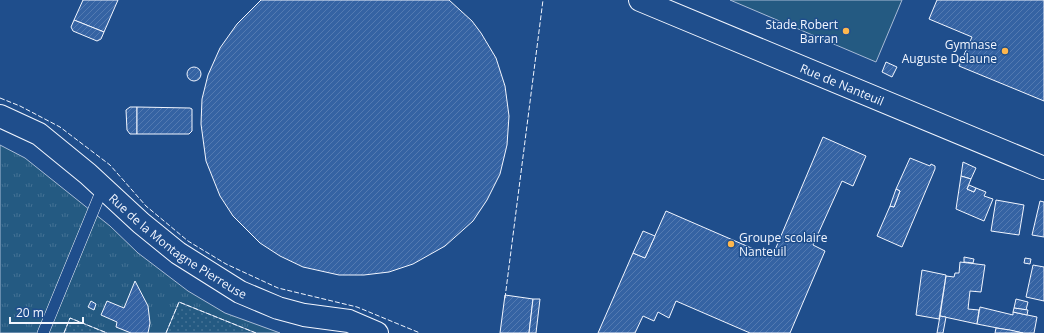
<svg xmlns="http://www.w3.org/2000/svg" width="1044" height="333" font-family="'Open Sans',sans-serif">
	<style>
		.grass { fill: url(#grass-tufts); stroke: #a8bbd7 }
		.garden { fill: url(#garden-dots); stroke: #a8bbd7 }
		.pitch { fill: #245a82; stroke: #a8bbd7 }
		.building { fill: url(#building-hatch); stroke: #f2f6ff }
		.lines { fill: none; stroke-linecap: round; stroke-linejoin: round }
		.lane-casing { stroke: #f2f6ff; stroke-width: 12 }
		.street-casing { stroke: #f2f6ff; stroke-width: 24 }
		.lane { stroke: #1f4e8c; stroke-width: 11 }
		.street { stroke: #1f4e8c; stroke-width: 22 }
		.fence { stroke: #f2f6ff; stroke-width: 1; stroke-dasharray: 5 2; stroke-linecap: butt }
		.poi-dot { fill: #ffb74d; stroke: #1f4e8c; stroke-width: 1.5 }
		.labels { text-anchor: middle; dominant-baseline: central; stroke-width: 3; stroke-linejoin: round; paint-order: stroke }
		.poi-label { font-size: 12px; fill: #f2f6ff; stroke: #1f4e8c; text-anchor: end }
		.street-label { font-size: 12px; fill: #f2f6ff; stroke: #1f4e8c }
	</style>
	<defs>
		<pattern id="grass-tufts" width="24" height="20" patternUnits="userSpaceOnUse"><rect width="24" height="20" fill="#245a82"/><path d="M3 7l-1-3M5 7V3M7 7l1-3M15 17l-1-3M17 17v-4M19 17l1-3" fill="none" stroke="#447295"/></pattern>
		<pattern id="garden-dots" width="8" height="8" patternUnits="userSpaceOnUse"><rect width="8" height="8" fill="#245a82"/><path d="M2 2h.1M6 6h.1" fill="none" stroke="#447295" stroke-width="1.8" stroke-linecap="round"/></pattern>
		<pattern id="building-hatch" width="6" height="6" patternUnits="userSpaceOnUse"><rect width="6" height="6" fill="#3563a3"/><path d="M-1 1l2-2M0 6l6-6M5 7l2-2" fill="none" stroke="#537ab1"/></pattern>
	</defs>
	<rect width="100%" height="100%" fill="#1f4e8c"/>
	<polygon class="grass" points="0,145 25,158 110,226 138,253 188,291 225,313 280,333 0,333"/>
	<g class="garden">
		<polygon points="179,302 256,333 166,333"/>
		<polygon points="70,318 107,333 64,333"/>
	</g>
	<polygon class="pitch" points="730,0 902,0 876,62"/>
	<g class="building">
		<polygon points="83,0 118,0 104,32 74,20"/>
		<polygon points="261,0 449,0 472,21 481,33 496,58 505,86 509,116 507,145 500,174 487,200 473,221 445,246 413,264 389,272 364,275 339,275 303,267 280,256 260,243 233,216 220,196 206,161 201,124 202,99 208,75 220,48 237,24"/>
		<polygon points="937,0 1044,0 1044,101 959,66 972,37 929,19"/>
		<polygon points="74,20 104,32 101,39 97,41 73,31 71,27"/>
		<polygon points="886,62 897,67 892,77 882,72"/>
		<circle cx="194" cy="74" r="7"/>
		<polygon points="130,107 137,107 137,134 130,134 127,130 126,110"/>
		<polygon points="137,107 190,108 192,109 192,131 189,134 137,134"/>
		<polygon points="823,137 866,156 853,186 842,181 813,245 825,251 790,333 750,333 676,301 669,318 658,312 654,321 643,316 635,333 598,333 633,253 645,258 666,211 772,257"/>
		<polygon points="910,158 930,166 931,164 935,166 935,169 902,247 877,236 890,206 894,207 900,191 896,189"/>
		<polygon points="963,162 976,168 971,179 961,176"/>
		<polygon points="961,176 971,179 967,189 974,192 976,188 986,192 984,196 993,199 984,221 956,209"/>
		<polygon points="969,185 976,188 974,192 967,189"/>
		<polygon points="896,189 900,191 894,207 890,206"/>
		<polygon points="996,200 1024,205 1019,235 991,231"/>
		<polygon points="1040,201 1044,202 1044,237 1032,235"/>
		<polygon points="643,231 655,236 645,258 633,253"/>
		<polygon points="964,257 974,259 973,263 964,262"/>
		<polygon points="1025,258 1031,259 1030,264 1024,263"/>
		<polygon points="960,262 985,265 981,292 970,291 968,309 979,310 977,324 940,316 946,276 954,277 955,273 959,273"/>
		<polygon points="1033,265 1044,267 1044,301 1026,297"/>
		<polygon points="922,270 946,275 939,319 916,315"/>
		<polygon points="135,281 148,306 150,323 148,333 131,333 116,327 117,322 101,315 107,301 124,308"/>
		<polygon points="505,295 533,299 529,333 500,333"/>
		<polygon points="533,299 540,299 536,333 529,333"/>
		<polygon points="1016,299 1028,302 1026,310 1014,308"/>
		<polygon points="91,301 96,304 94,310 88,307"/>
		<polygon points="980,307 1013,315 1013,312 1037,317 1034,333 1023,333 977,324"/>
		<polygon points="1014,308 1028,310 1027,315 1013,312"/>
		<polygon points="940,316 946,317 943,333 937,333"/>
		<polygon points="996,328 1010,330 1023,333 995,333"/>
	</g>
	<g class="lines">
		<defs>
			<polyline id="lane" points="43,333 103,187"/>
			<g id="street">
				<path id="s1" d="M640,0L1044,168"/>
				<path id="s2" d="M0,116L39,134L88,174L141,223L178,253L240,292L278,308L304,315L349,321L377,333"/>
			</g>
		</defs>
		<use href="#lane" class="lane-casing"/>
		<use href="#street" class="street-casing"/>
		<use href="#lane" class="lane"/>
		<use href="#street" class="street"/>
		<g class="fence">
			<polyline points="0,98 20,106 60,127 110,165 146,206 188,241 226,264 278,288 357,307 420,333"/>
			<polyline points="505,298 543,0"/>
			<polyline points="64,333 70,318 107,333"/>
			<polyline points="166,333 179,302 256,333"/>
		</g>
	</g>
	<g class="poi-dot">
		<circle cx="846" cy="31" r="4"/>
		<circle cx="1005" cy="51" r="4"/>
		<circle cx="731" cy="244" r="4"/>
	</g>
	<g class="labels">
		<g class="poi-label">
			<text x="838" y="24">Stade Robert<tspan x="838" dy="14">Barran</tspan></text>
			<text x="997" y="44">Gymnase<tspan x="997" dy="14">Auguste Delaune</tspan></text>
			<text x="739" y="237" text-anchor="start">Groupe scolaire<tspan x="739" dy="14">Nanteuil</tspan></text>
		</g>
		<g class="street-label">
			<text stroke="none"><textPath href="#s1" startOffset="219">Rue de Nanteuil</textPath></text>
			<text stroke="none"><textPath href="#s2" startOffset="222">Rue de la Montagne Pierreuse</textPath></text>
		</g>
	</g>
	<path d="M10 317v6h73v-6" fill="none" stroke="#f2f6ff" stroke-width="2"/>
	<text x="16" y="317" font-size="12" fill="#f2f6ff" stroke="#1f4e8c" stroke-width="3" paint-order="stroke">20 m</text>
</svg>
